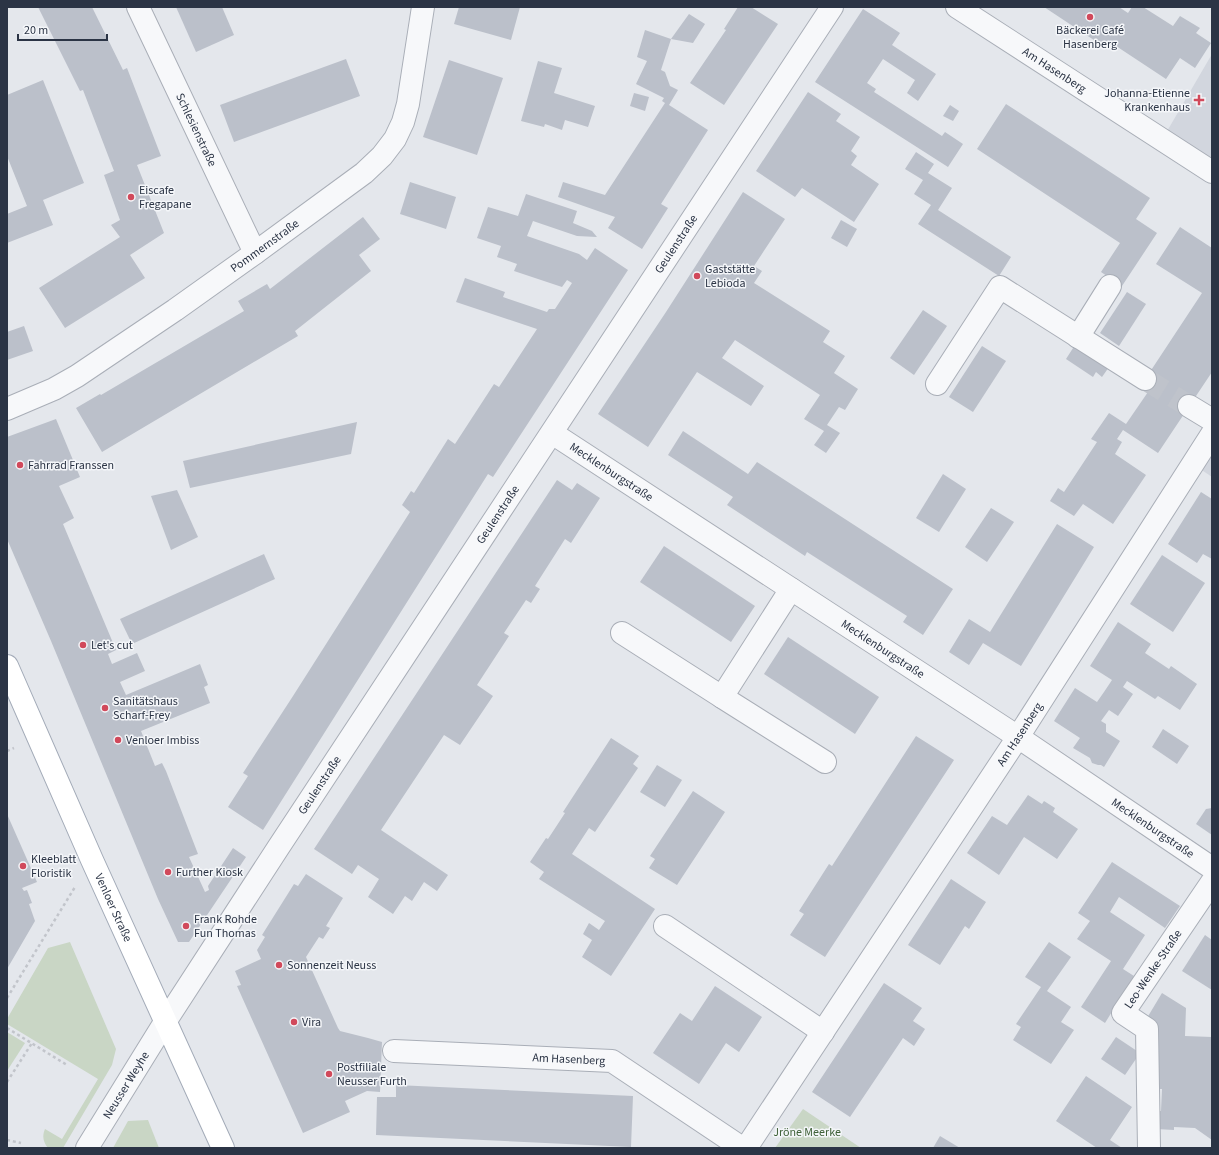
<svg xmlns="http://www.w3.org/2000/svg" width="1219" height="1155" font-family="'Source Sans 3',sans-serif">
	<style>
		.built { fill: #d2d6de }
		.green { fill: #c9d6c5 }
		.building { fill: #bbc0ca }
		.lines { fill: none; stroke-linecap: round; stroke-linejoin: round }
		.minor-tunnel { stroke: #bfc3cb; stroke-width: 22; stroke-dasharray: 22 11; stroke-linecap: butt }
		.minor-casing { stroke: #a9aeb7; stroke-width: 24 }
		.major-casing { stroke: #a3abb8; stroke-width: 24 }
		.path { stroke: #c2c5cb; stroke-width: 2.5; stroke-dasharray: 3 3; stroke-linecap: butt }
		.minor { stroke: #f7f8fa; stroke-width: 22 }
		.major { stroke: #fff; stroke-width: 22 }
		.poi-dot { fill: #d1495b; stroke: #f4f6f9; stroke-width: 1.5 }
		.labels { text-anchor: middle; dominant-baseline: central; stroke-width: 3; stroke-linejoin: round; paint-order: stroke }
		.poi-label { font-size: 12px; fill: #2b3445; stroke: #f4f6f9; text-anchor: start }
		.street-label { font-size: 12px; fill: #2b3445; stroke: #f4f6f9 }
		.park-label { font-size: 12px; fill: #3f6138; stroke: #f4f6f9 }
	</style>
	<rect width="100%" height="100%" fill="#e4e7ec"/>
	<g class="built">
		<polygon points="1212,54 1212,179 1159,145"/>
		<polygon points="1212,428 1212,477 1190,462"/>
	</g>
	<g class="green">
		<path d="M70,942L116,1049L112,1065L63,1148H48C43,1142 42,1136 45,1129L62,1139L98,1079L7,1024V1019L48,948Z"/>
		<polygon points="7,1032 25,1043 7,1071"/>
		<polygon points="803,1109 861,1148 775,1148"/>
		<polygon points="148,1120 159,1148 113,1148 128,1121"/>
	</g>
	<g class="building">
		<polygon points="38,7 92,7 123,70 127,68 161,156 137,165 164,233 130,255 145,278 65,328 39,288 120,237 111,225 120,220 104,175 114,171 83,90 80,91"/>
		<polygon points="176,7 222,7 234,35 196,52"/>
		<polygon points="459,7 520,7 511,40 454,24"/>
		<polygon points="738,7 751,7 778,24 724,105 690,83 726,30 724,29"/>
		<polygon points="1044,7 1119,7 1128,13 1132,7 1143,7 1173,26 1180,16 1200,28 1196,33 1211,43 1195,68 1180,58 1166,79 1110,42 1106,48"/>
		<polygon points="863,9 900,33 892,45 936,74 918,101 907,93 915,80 883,59 867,83 876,89 874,92 942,136 945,132 963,144 948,167 815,82"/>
		<polygon points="689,14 705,24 693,43 671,39"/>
		<polygon points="645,30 671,39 661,70 665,72 670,86 678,90 669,105 708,130 661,204 668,208 642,249 608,228 615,217 558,197 563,182 605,195 665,103 662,101 664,98 636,84 647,61 637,57"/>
		<polygon points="346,59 360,96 234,142 220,105"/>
		<polygon points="449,60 503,78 477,155 423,137"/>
		<polygon points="538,61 562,68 554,93 595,106 588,127 565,120 562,130 545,124 544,127 521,121"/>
		<polygon points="43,80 84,183 43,200 53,225 7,243 7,214 27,206 7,156 7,95"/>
		<polygon points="808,92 841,114 836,121 860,137 851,151 857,156 851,165 879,184 854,222 802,188 795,197 756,171"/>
		<polygon points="634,93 649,97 645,111 630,106"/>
		<polygon points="1006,104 1150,198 1136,219 1157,233 1122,286 1101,272 1120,243 977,149"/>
		<polygon points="950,105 959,111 953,121 943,116"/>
		<polygon points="916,152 934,164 928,173 952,188 938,210 1011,257 999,276 918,224 931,205 914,194 923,180 905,169"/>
		<polygon points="410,182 456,197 446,229 400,214"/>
		<polygon points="743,192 785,219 754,266 762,271 754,283 830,331 823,342 845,356 834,373 858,389 845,410 839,407 827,425 840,433 826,453 814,445 824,431 804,419 820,395 735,340 722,358 764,386 751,406 697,372 648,447 598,414 666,312"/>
		<polygon points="526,194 577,211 573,223 592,231 597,237 577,236 533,221 527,236 579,254 587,260 595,248 628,270 493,477 488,474 263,830 228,807 248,776 243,773 293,696 410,512 402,505 411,491 414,493 448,439 455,444 494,384 499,387 537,329 456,302 465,278 505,292 503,297 547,312 549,309 555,309 572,283 567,280 562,287 514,271 517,264 497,257 501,246 477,238 488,207 518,216"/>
		<polygon points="363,217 380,239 359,255 371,271 295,331 298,336 102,452 76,408 100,394 101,395 244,311 238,301 267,284 270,289"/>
		<polygon points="841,220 857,229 847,247 831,238"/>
		<polygon points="1180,227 1212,248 1212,372 1158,453 1123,430 1117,439 1122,442 1115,454 1146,475 1113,524 1083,504 1074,516 1050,501 1058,488 1064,492 1097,442 1091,439 1109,413 1126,424 1148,392 1140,387 1202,293 1156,264"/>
		<polygon points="1127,292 1146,304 1119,346 1100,333"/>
		<polygon points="923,310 947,326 914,375 890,358"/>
		<polygon points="24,326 33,351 7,360 7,332"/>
		<polygon points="1075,345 1109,367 1102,377 1096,372 1093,377 1066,359"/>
		<polygon points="982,346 1006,361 973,412 949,397"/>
		<polygon points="56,419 80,477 59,486 74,518 63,524 116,650 108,654 112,664 137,653 145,671 120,682 126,695 200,664 208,685 204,687 210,703 141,731 155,766 162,763 166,771 198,854 189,857 205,892 209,890 208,886 233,848 246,857 189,942 178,942 158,899 51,641 7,539 7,437"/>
		<polygon points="357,422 351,454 190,488 183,461"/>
		<polygon points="683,431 748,474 757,462 953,589 923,635 903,622 907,616 807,552 805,556 727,505 733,497 668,455"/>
		<polygon points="943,474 966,489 939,532 916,518"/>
		<polygon points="557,480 572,490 577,483 600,498 571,543 565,539 535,586 540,589 531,603 526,600 504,633 509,636 477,685 493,696 460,745 444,735 381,830 448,875 437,891 424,882 412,901 405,896 393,914 368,897 379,879 358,865 352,874 314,849"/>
		<polygon points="177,490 198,537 171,550 151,496"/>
		<polygon points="1201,492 1212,499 1212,559 1203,554 1197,563 1168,544"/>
		<polygon points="991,508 1014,522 987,562 965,547"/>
		<polygon points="1057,524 1094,547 1021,666 983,643 969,665 949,652 969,619 990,632"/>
		<polygon points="664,546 755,606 731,642 640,582"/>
		<polygon points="264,554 275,579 132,644 120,619"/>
		<polygon points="1162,555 1205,583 1173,632 1130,604"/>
		<polygon points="1118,622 1151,644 1145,653 1169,669 1171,666 1197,684 1180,710 1158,696 1155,699 1127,681 1123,687 1133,694 1118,716 1109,710 1101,721 1106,724 1106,732 1120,741 1104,767 1101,765 1098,765 1092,763 1090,758 1073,748 1080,738 1054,721 1075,688 1097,702 1104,692 1112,680 1090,666"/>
		<polygon points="788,637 879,697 855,734 764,674"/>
		<polygon points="1163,729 1189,746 1177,764 1152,747"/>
		<polygon points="916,736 954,760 825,957 790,935 804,914 799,911 829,864 832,866"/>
		<polygon points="611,738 639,756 633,764 638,768 595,832 589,828 572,854 655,909 611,976 582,957 592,940 583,934 589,923 599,930 605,921 539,879 544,872 530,862 546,838 548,839 565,813 563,812"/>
		<polygon points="657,765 682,780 665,807 640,792"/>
		<polygon points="693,791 725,812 677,885 649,868 655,859 650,856"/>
		<polygon points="1028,795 1042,804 1044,801 1055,808 1053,812 1078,829 1057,859 1024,837 999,875 967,853 992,816 1007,825"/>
		<polygon points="1212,808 1212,835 1196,824 1206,809"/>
		<polygon points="7,814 37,882 22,888 24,891 27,890 32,903 29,904 35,921 7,969"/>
		<polygon points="1112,862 1180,906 1165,928 1119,897 1110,912 1145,935 1123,969 1134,976 1105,1023 1081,1007 1111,961 1077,939 1090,921 1078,913"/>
		<polygon points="306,874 343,898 326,926 330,928 323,939 319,937 306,957 338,1028 340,1031 368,1038 382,1042 380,1092 367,1091 345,1101 350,1112 303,1133 237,986 241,985 235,971 261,959 257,950 265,937 262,935 294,884 298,886"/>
		<polygon points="951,879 986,902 969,929 965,926 940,965 908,945"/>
		<polygon points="1205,935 1212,940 1212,990 1182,971"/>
		<polygon points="1049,942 1071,957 1047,991 1071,1007 1061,1022 1074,1030 1051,1064 1013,1040 1021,1027 1016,1024 1041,987 1025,977"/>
		<polygon points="884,983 922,1008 913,1021 925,1029 914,1046 903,1038 850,1117 812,1092"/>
		<polygon points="715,986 762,1017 739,1052 726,1043 699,1084 653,1053 680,1013 692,1021"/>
		<polygon points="1162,993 1186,1008 1185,1036 1212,1037 1211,1107 1212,1108 1212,1140 1195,1128 1174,1127 1174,1130 1156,1129 1157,1111 1161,1111 1162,1089 1157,1089 1159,1035 1156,1035 1147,1018"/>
		<polygon points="1116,1037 1140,1053 1125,1075 1101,1059"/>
		<polygon points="1086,1076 1132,1107 1110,1140 1122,1148 1097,1148 1056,1121"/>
		<polygon points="396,1085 633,1096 631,1147 376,1135 377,1097 396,1097"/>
		<polygon points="940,1136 960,1148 933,1148"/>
	</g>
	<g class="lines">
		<polyline class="minor-tunnel" points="1145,379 1189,406"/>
		<defs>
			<g id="minor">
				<path id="s1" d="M138,7L255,253"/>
				<path id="s2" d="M957,7L1212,172"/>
				<polyline points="1078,337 1110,286"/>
				<polyline points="937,384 1000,287 1145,379"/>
				<polyline points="1189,406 1212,420"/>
				<path id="s3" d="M7,409L54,389L77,376L175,310L255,253L364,173L382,156L395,139L403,122L408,104L423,7"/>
				<path id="s4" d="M552,433L1018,737L1212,868"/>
				<polyline points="791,589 722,697 825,762"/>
				<polyline points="622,633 722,697"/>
				<polyline points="665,926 823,1032"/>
				<path id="s5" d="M394,1051L612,1061L742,1148"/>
				<path id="s6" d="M87,1148L165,1022L278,848L832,7"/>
				<path id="s7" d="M746,1148L1018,737L1212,434"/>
				<path id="s8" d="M1149,1148L1147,1029L1123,1013L1212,882"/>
			</g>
			<g id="major">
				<path id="s9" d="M7,666L92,860L223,1148"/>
			</g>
		</defs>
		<use href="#minor" class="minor-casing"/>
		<use href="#major" class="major-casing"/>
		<g class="path">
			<polyline points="7,751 14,748"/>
			<polyline points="7,998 75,887"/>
			<polyline points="7,1028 67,1065"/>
			<polyline points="7,1082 32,1043"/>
			<polyline points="7,1140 21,1143"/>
		</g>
		<use href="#minor" class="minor"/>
		<use href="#major" class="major"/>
	</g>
	<g class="poi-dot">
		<circle cx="1090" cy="17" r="4"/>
		<path d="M1197 94h4v4h4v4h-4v4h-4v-4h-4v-4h4z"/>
		<circle cx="131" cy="197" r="4"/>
		<circle cx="697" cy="276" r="4"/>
		<circle cx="20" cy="465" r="4"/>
		<circle cx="83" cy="645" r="4"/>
		<circle cx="105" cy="708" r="4"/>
		<circle cx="118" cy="740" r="4"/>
		<circle cx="23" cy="866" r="4"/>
		<circle cx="168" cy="872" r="4"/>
		<circle cx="186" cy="926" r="4"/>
		<circle cx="279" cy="965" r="4"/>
		<circle cx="294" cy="1022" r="4"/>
		<circle cx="329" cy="1074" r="4"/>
	</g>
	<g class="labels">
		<g class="poi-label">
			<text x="1090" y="30" text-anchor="middle">Bäckerei Café<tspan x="1090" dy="14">Hasenberg</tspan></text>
			<text x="1190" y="93" text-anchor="end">Johanna-Etienne<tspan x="1190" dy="14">Krankenhaus</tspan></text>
			<text x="139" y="190">Eiscafe<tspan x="139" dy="14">Fregapane</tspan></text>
			<text x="705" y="269">Gaststätte<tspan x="705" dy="14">Lebioda</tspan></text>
			<text x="28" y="465">Fahrrad Franssen</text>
			<text x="91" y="645">Let's cut</text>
			<text x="113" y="701">Sanitätshaus<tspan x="113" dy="14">Scharf-Frey</tspan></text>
			<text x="126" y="740">Venloer Imbiss</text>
			<text x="31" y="859">Kleeblatt<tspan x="31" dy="14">Floristik</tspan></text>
			<text x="176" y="872">Further Kiosk</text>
			<text x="194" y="919">Frank Rohde<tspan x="194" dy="14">Fun Thomas</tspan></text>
			<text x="287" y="965">Sonnenzeit Neuss</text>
			<text x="302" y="1022">Vira</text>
			<text x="337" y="1067">Postfiliale<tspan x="337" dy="14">Neusser Furth</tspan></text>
		</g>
		<g class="street-label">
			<text stroke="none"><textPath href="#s2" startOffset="116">Am Hasenberg</textPath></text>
			<text stroke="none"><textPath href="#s1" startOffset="136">Schlesienstraße</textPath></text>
			<text stroke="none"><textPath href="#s6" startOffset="1079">Geulenstraße</textPath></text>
			<text stroke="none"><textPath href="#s3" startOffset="306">Pommernstraße</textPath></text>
			<text stroke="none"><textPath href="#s4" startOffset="71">Mecklenburgstraße</textPath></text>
			<text stroke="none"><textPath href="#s6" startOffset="755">Geulenstraße</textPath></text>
			<text stroke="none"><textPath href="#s4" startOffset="395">Mecklenburgstraße</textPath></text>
			<text stroke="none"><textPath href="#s7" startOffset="496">Am Hasenberg</textPath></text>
			<text stroke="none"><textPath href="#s6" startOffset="431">Geulenstraße</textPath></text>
			<text stroke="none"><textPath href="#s4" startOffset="719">Mecklenburgstraße</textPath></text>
			<text stroke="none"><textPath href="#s9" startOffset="264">Venloer Straße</textPath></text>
			<text stroke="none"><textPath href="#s8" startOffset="201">Leo-Wenke-Straße</textPath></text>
			<text stroke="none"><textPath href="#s5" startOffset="175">Am Hasenberg</textPath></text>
			<text stroke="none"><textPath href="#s6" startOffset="74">Neusser Weyhe</textPath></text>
		</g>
		<g class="park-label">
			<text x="807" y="1132">Jröne Meerke</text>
		</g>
	</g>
	<rect width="1219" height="1155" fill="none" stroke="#2b3445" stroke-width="16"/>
	<path d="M18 34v6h89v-6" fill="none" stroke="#2b3445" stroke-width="2"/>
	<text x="24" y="34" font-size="12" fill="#2b3445" stroke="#f4f6f9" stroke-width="3" paint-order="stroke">20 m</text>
</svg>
